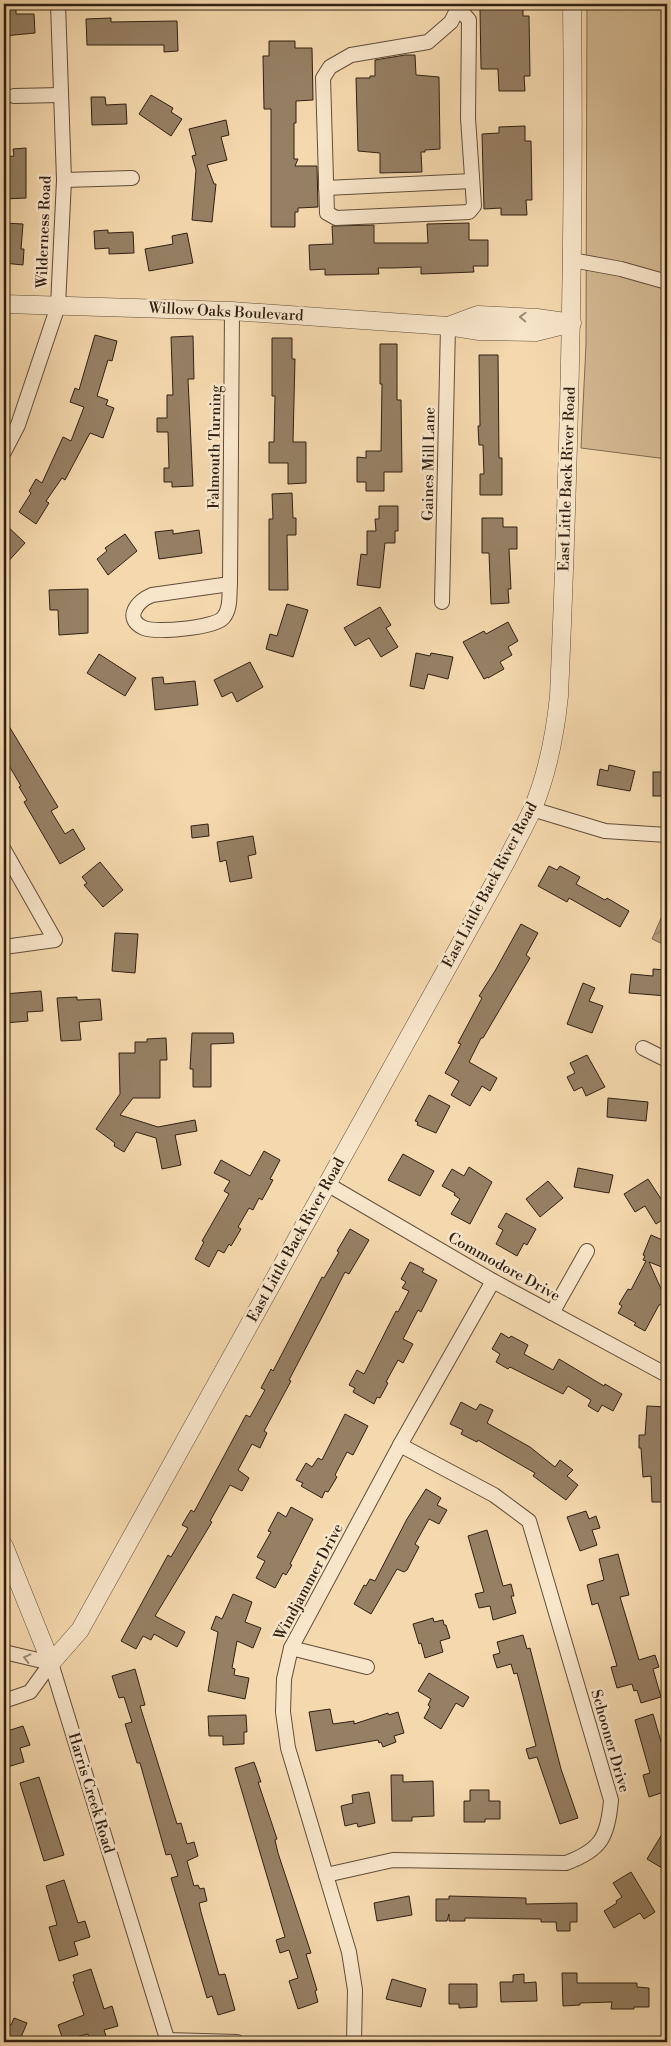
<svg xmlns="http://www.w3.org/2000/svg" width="671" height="2046" font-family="'Libre Bodoni',serif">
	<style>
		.green { fill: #d4ba94; stroke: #826d54 }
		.water { fill: url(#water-waves); stroke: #7e6950 }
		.building { fill: #968064; stroke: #302013 }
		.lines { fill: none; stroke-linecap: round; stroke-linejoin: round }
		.minor-casing { stroke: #614e3a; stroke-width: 16 }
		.tertiary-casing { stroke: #614e3a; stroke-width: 19 }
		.minor { stroke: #f8e6ca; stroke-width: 14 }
		.tertiary { stroke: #f8e6ca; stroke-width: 18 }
		.oneway { stroke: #9e8d78 }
		.labels { text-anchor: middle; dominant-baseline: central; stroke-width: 5; stroke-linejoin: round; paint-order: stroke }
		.street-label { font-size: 15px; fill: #302013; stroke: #f8e6ca }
	</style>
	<defs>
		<pattern id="water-waves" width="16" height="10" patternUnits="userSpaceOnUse" patternTransform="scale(1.25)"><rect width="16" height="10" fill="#b29a79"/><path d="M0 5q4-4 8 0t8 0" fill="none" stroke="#917d62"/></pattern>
	</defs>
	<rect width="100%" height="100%" fill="#f5d9ae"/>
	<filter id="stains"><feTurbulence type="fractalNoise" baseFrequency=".004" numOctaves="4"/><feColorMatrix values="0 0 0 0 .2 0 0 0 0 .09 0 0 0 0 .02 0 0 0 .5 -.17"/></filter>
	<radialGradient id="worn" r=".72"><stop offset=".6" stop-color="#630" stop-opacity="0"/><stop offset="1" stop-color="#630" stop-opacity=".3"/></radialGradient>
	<polygon class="green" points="587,4 667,4 667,459 581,448 586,344"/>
	<polygon class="water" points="665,909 667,910 667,946 652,939"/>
	<g class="building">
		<polygon points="4,4 16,4 16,14 34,14 35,33 4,36"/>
		<polygon points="497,4 523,4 523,16 529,16 530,76 524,76 525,91 499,91 498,69 481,69 480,9 497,9"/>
		<polygon points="111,18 111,22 177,21 178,51 164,52 164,45 87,45 86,19"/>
		<polygon points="269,41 295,41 295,48 312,48 313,100 296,101 296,123 294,123 294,159 298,159 295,166 317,166 318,207 298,208 298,212 295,212 295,227 271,227 271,109 264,109 263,56 269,56"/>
		<polygon points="405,55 415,55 416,75 439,77 440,149 425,150 425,152 421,152 422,172 380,173 380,153 358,151 356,78 370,78 370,76 375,76 375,60"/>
		<polygon points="151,95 173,108 171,112 182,119 171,136 139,114"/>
		<polygon points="91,97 105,97 106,105 126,104 127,124 92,125"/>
		<polygon points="226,120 229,135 221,137 227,160 207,165 214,184 216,184 212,222 192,220 196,170 192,156 196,155 189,129"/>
		<polygon points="525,126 525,141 531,141 532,200 526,200 527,215 501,215 501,208 484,209 482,134 499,133 499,127"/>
		<polygon points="26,148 26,198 4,199 4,157 14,156 13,149"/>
		<polygon points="4,223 23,224 21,249 24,249 23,265 4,263"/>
		<polygon points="469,223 469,240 488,240 488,266 473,266 474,272 421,274 421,267 393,268 378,268 379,274 325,275 325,269 310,270 309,245 333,244 332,226 374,225 374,243 428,243 427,224"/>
		<polygon points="108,230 108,233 133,232 134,253 109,254 109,248 95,249 94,231"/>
		<polygon points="187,233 193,263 149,271 145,249 173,244 172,236"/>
		<polygon points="95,335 117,341 112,361 108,360 97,396 108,400 106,405 114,408 103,438 90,433 65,480 62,478 46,501 49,503 36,524 19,512 31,493 29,491 36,479 42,483 63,437 71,441 84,407 70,402 75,388 79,390"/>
		<polygon points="193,336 194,379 188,379 193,486 172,487 172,482 164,482 164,468 169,468 168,432 157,432 157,418 167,418 167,395 173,395 171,337"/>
		<polygon points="272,338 292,338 292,359 295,359 293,442 306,442 306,483 288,484 288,463 269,463 269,442 274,442 275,396 272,396"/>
		<polygon points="380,344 397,344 397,400 401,400 402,472 384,472 384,491 366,491 366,482 357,482 357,457 366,458 366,451 381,451 382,384 380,384"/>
		<polygon points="479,355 498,355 499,458 502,458 502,495 480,495 480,474 484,474 483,445 479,445 478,426 480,426"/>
		<polygon points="292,493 293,518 296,518 296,535 287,535 288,590 269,590 269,519 273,519 272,494"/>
		<polygon points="379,506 398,506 398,531 395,531 395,543 385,543 380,588 357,585 361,554 367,555 367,531 376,531 375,519 379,519"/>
		<polygon points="482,518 503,518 503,527 517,527 517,549 509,549 511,589 508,589 509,603 491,604 489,553 482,553"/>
		<polygon points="4,523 25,543 4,566"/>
		<polygon points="173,530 173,534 199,530 202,553 159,559 155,532"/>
		<polygon points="125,534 137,551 108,575 97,559 107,551 105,548"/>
		<polygon points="88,589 88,633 59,635 58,610 50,610 49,590"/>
		<polygon points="287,604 308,610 293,657 266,649 270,634 277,636"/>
		<polygon points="380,607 391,625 386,628 398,647 381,657 369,638 355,646 344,628"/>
		<polygon points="508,622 518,641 508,647 512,655 500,662 504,669 488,678 488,677 484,679 463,642 484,631 486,634"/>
		<polygon points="416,653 430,656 431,653 453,657 448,679 428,674 424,689 410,686"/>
		<polygon points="99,654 136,678 125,696 87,673"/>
		<polygon points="250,662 263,687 237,702 232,692 222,697 214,680"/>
		<polygon points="163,677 164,684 195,681 198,705 155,710 152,678"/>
		<polygon points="4,718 58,807 51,811 65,834 73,829 85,849 60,864 24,802 27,800 19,787 21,786 4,757"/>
		<polygon points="609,765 635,771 630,791 597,785 600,769 608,771"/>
		<rect x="653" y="772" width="14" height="24"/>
		<polygon points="208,824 209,836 192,838 191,826"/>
		<polygon points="253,836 256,854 248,856 252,878 230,882 226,860 220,862 217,842"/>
		<polygon points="100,862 123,890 103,907 84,885 87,883 82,877"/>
		<polygon points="549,866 557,870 560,866 580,877 576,884 605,900 607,898 629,911 620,927 569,898 567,902 538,886"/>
		<polygon points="521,924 538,933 526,955 530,958 483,1038 481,1038 469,1062 497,1078 490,1091 482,1086 470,1106 451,1095 459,1081 445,1073 461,1044 458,1043 482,998 479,996 495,971"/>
		<polygon points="115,933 138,934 135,973 112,971"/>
		<polygon points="653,969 667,970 667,996 629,993 631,974 653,976"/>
		<polygon points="583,983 595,988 589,1001 603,1006 592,1033 567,1024"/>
		<polygon points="41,991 43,1011 27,1012 28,1021 5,1023 4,994"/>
		<polygon points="77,997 77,1000 100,999 102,1020 79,1022 81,1040 61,1041 57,998"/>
		<polygon points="192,1033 233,1033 234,1043 211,1044 211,1087 193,1087 193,1069 190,1069"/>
		<polygon points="166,1038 167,1060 160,1060 160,1098 133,1098 120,1115 158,1127 195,1120 197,1131 175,1135 181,1165 162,1169 156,1138 136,1132 124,1152 114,1146 115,1143 96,1129 120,1094 119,1053 135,1053 135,1042 147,1042 147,1039"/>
		<polygon points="587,1055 605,1087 586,1096 582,1087 574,1091 567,1077 575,1073 570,1063"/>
		<polygon points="429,1095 450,1106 436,1133 417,1125 418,1122 415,1121"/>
		<polygon points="608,1098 648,1102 646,1121 607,1117"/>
		<polygon points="264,1151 280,1160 270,1179 273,1180 262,1200 259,1198 253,1210 249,1208 238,1227 241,1229 231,1246 229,1244 224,1253 218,1250 209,1267 195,1259 204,1242 202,1241 229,1194 224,1191 230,1181 214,1173 221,1160 250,1176"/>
		<polygon points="403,1154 434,1171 420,1196 388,1180"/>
		<polygon points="469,1167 492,1182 470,1224 451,1214 460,1199 454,1195 455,1193 442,1186 452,1169 464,1176"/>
		<polygon points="578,1168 613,1175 609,1193 574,1187"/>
		<polygon points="648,1179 667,1208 667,1217 656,1224 645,1206 635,1212 624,1194"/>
		<polygon points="548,1181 563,1198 540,1217 526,1199"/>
		<polygon points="506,1213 536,1229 527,1245 524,1243 517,1256 496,1244 503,1230 498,1227"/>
		<polygon points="350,1229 369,1240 349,1274 345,1272 322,1317 289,1380 291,1381 264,1431 267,1433 260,1448 252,1444 238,1470 249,1478 242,1491 230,1485 210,1521 212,1522 155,1616 185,1632 177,1647 154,1634 151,1640 143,1636 136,1649 121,1641 168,1555 171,1557 188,1528 182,1525 191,1510 194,1512 246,1415 250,1417 265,1390 261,1388 271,1369 273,1371 322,1277 324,1278 339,1252 337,1251"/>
		<polygon points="651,1235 667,1242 667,1269 649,1262 667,1302 659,1305 645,1331 634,1325 636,1323 618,1313 622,1306 619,1304 628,1289 631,1290 646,1261 643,1260 645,1256 643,1255"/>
		<polygon points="410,1262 424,1269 422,1272 437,1280 421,1312 418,1310 403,1339 413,1344 403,1363 398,1360 386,1382 388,1383 380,1398 377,1397 374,1404 353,1392 355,1388 349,1385 357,1370 364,1374 396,1311 398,1312 409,1291 402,1288 406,1282 401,1279"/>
		<polygon points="501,1333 509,1338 511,1336 528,1345 524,1354 553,1370 559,1359 604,1386 605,1384 622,1394 613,1411 602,1405 598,1412 588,1406 591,1400 568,1386 563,1394 510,1367 508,1369 496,1362 500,1354 492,1349"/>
		<polygon points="461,1402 476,1410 480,1404 493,1410 487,1423 530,1447 555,1467 560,1460 573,1470 567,1476 578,1485 566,1500 533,1476 535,1473 478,1440 477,1442 461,1434 463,1430 450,1424"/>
		<polygon points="647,1406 667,1407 667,1502 652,1502 651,1476 643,1477 641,1448 639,1448 639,1435 645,1435"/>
		<polygon points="345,1414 368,1426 353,1455 347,1452 335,1475 337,1477 328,1492 325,1491 322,1498 301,1486 303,1483 296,1480 306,1463 312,1467 318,1458 322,1460"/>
		<polygon points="426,1489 441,1498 437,1505 447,1510 439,1524 429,1519 415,1544 419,1547 407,1570 404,1572 397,1569 371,1614 354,1604 364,1585 366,1586 370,1579 375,1581 407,1519"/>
		<polygon points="291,1507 313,1519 290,1564 292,1565 286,1575 283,1573 275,1588 256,1578 265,1561 257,1557 271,1532 268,1531 278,1512 286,1517"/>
		<polygon points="586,1511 589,1519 596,1516 600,1528 592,1530 597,1545 580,1551 567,1517"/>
		<polygon points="487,1530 503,1586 511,1584 514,1596 511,1596 516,1613 493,1620 490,1606 479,1608 475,1594 484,1592 468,1536"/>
		<polygon points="618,1554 629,1595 620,1597 639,1660 655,1655 659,1667 653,1669 661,1697 641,1703 637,1690 634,1691 632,1684 617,1688 611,1667 617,1666 598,1603 592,1605 587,1585 604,1580 599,1559"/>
		<polygon points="233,1594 252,1602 245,1622 261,1628 253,1648 237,1641 232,1668 235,1669 234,1675 249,1678 245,1699 208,1691 218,1632 211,1629 216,1616 222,1619"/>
		<polygon points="433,1618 434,1622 443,1620 444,1625 446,1625 450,1638 440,1641 443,1652 425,1658 421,1643 419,1644 413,1624"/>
		<polygon points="523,1635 527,1649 530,1648 561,1769 578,1818 560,1824 537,1757 529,1759 526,1749 536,1746 517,1673 514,1674 511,1664 497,1668 493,1655 500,1653 497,1642"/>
		<polygon points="135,1669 145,1705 140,1706 177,1824 181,1823 187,1844 194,1842 198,1856 187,1861 194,1886 198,1885 200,1889 204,1888 207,1901 199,1903 201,1912 219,1975 225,1974 235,2010 218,2015 212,1996 207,1998 199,1971 171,1878 178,1876 171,1854 166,1855 140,1763 137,1763 125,1724 132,1722 124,1697 119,1698 112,1676"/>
		<polygon points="429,1673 469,1697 463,1707 456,1703 441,1729 424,1718 430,1707 428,1705 431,1699 418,1691"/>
		<polygon points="330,1709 333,1724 354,1721 354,1724 388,1713 389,1715 398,1712 404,1733 394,1736 396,1742 383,1747 381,1742 379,1743 378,1740 316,1751 309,1712"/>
		<polygon points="653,1714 667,1762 667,1791 649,1797 643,1775 650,1773 635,1720"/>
		<polygon points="246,1715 247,1732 244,1732 244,1744 223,1745 223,1736 209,1736 208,1716"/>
		<polygon points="23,1726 30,1745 20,1748 24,1762 4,1768 4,1732"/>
		<polygon points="254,1762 261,1782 258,1782 277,1839 275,1840 278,1853 311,1953 306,1954 317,1990 315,1991 318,2002 298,2009 289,1981 298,1978 289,1950 280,1953 276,1940 285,1937 235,1768"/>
		<polygon points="391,1775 403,1775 403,1782 433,1781 434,1816 412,1817 412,1821 392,1821"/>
		<polygon points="39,1777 64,1855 44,1861 20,1783"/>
		<polygon points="470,1790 489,1790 489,1801 500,1801 500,1819 485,1819 485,1822 464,1822 464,1801 470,1801"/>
		<polygon points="369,1792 375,1823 358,1827 357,1823 345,1826 341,1806 353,1803 352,1795"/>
		<polygon points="667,1826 667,1871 647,1859"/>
		<polygon points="631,1872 655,1912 644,1919 640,1913 614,1928 604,1911 617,1903 616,1901 622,1897 613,1883"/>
		<polygon points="64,1880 78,1923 85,1921 90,1937 74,1942 78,1955 59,1961 49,1927 57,1925 46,1886"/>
		<polygon points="409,1896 412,1915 377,1921 374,1903"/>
		<polygon points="449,1896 526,1898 526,1904 577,1903 577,1922 570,1922 570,1931 557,1931 556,1922 541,1922 541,1919 465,1918 465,1921 449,1921 449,1914 447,1921 436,1921 436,1899 449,1899"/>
		<polygon points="91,1969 104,2009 112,2006 118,2026 104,2030 108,2042 90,2042 88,2034 63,2040 58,2025 84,2015 73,1982 75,1981 73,1975"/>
		<polygon points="562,1973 577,1973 577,1983 637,1983 637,1987 649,1988 649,2007 634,2007 634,2009 611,2009 612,2002 580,2003 580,2005 563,2006"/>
		<polygon points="524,1974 524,1983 536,1982 537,2001 501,2002 500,1982 513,1982 513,1975"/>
		<polygon points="392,1979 426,1989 421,2007 386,1999"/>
		<polygon points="449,1984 477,1984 477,2007 459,2008 459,2004 449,2004"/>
		<polygon points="14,2018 27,2023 19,2042 4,2042 4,2022 11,2025"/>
	</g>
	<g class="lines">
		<defs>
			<g id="minor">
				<polyline points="458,8 469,20 468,118 474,206 469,212 336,218 327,213 323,78 330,67 351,55 428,42 451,22 460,4"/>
				<polyline points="14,96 61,95"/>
				<polyline points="64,180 132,178"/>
				<polyline points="326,188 472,181"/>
				<polyline points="572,260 621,269 667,282"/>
				<polyline points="4,452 18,425 58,306 64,180 58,4"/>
				<path d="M230,584L152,595C137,601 123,619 144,628C156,633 214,628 223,618C231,609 229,595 230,584L232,311"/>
				<polyline points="442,602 448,326"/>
				<polyline points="532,809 605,831 667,835"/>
				<polyline points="4,850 55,940 4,947"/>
				<polyline points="643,1048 667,1060"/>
				<polyline points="327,1184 493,1281 667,1375"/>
				<polyline points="552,1313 587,1251"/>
				<polyline points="291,1648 367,1667"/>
				<polyline points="4,1652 51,1663"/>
				<polyline points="51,1663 168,2042"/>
				<polyline points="4,1701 30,1692 51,1663"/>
				<path d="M326,1875L393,1860L566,1863C601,1850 608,1837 611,1800L529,1521L494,1495L400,1445"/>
				<polyline points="168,2040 237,2042"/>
				<polyline points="354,2042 355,1990 349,1952 288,1748 283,1712 284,1679 291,1648 400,1445 493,1281"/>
			</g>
			<g id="tertiary">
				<polyline points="4,304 232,311 448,326 479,331 536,332 572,323"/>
				<polyline points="451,325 478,315 537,318 565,322"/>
				<path d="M4,1546L51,1663L80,1630L507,860C515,843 525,826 533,808C548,772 555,735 559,696C569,466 575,235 572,4"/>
			</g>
		</defs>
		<use href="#minor" class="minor-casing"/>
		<use href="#tertiary" class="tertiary-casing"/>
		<use href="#minor" class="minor"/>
		<use href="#tertiary" class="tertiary"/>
	</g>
	<defs><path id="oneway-chevron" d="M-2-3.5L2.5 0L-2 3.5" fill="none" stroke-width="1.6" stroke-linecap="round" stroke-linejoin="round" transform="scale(1.25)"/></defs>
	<g class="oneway">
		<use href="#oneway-chevron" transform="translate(523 317) rotate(-178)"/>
		<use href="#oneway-chevron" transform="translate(27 1658) rotate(-166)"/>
	</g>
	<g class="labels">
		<g class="street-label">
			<text transform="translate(44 232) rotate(-88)">Wilderness Road</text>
			<text transform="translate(226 312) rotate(3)">Willow Oaks Boulevard</text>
			<text transform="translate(215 447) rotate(-89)">Falmouth Turning</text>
			<text transform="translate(429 464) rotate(-89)">Gaines Mill Lane</text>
			<text transform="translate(567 479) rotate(-88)">East Little Back River Road</text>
			<text transform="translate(490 885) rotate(-62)">East Little Back River Road</text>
			<text transform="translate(296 1240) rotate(-61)">East Little Back River Road</text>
			<text transform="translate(504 1267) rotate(29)">Commodore Drive</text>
			<text transform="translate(309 1582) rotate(-62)">Windjammer Drive</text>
			<text transform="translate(610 1741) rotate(74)">Schooner Drive</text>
			<text transform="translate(91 1793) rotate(73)">Harris Creek Road</text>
		</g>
	</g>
	<rect width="671" height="2046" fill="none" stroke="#f5d9ae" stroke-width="20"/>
	<rect x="5" y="5" width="661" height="2036" fill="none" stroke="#302013" stroke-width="2.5"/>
	<rect x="10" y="10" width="651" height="2026" fill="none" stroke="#302013"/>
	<rect width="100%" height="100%" filter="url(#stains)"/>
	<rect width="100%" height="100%" fill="url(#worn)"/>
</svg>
